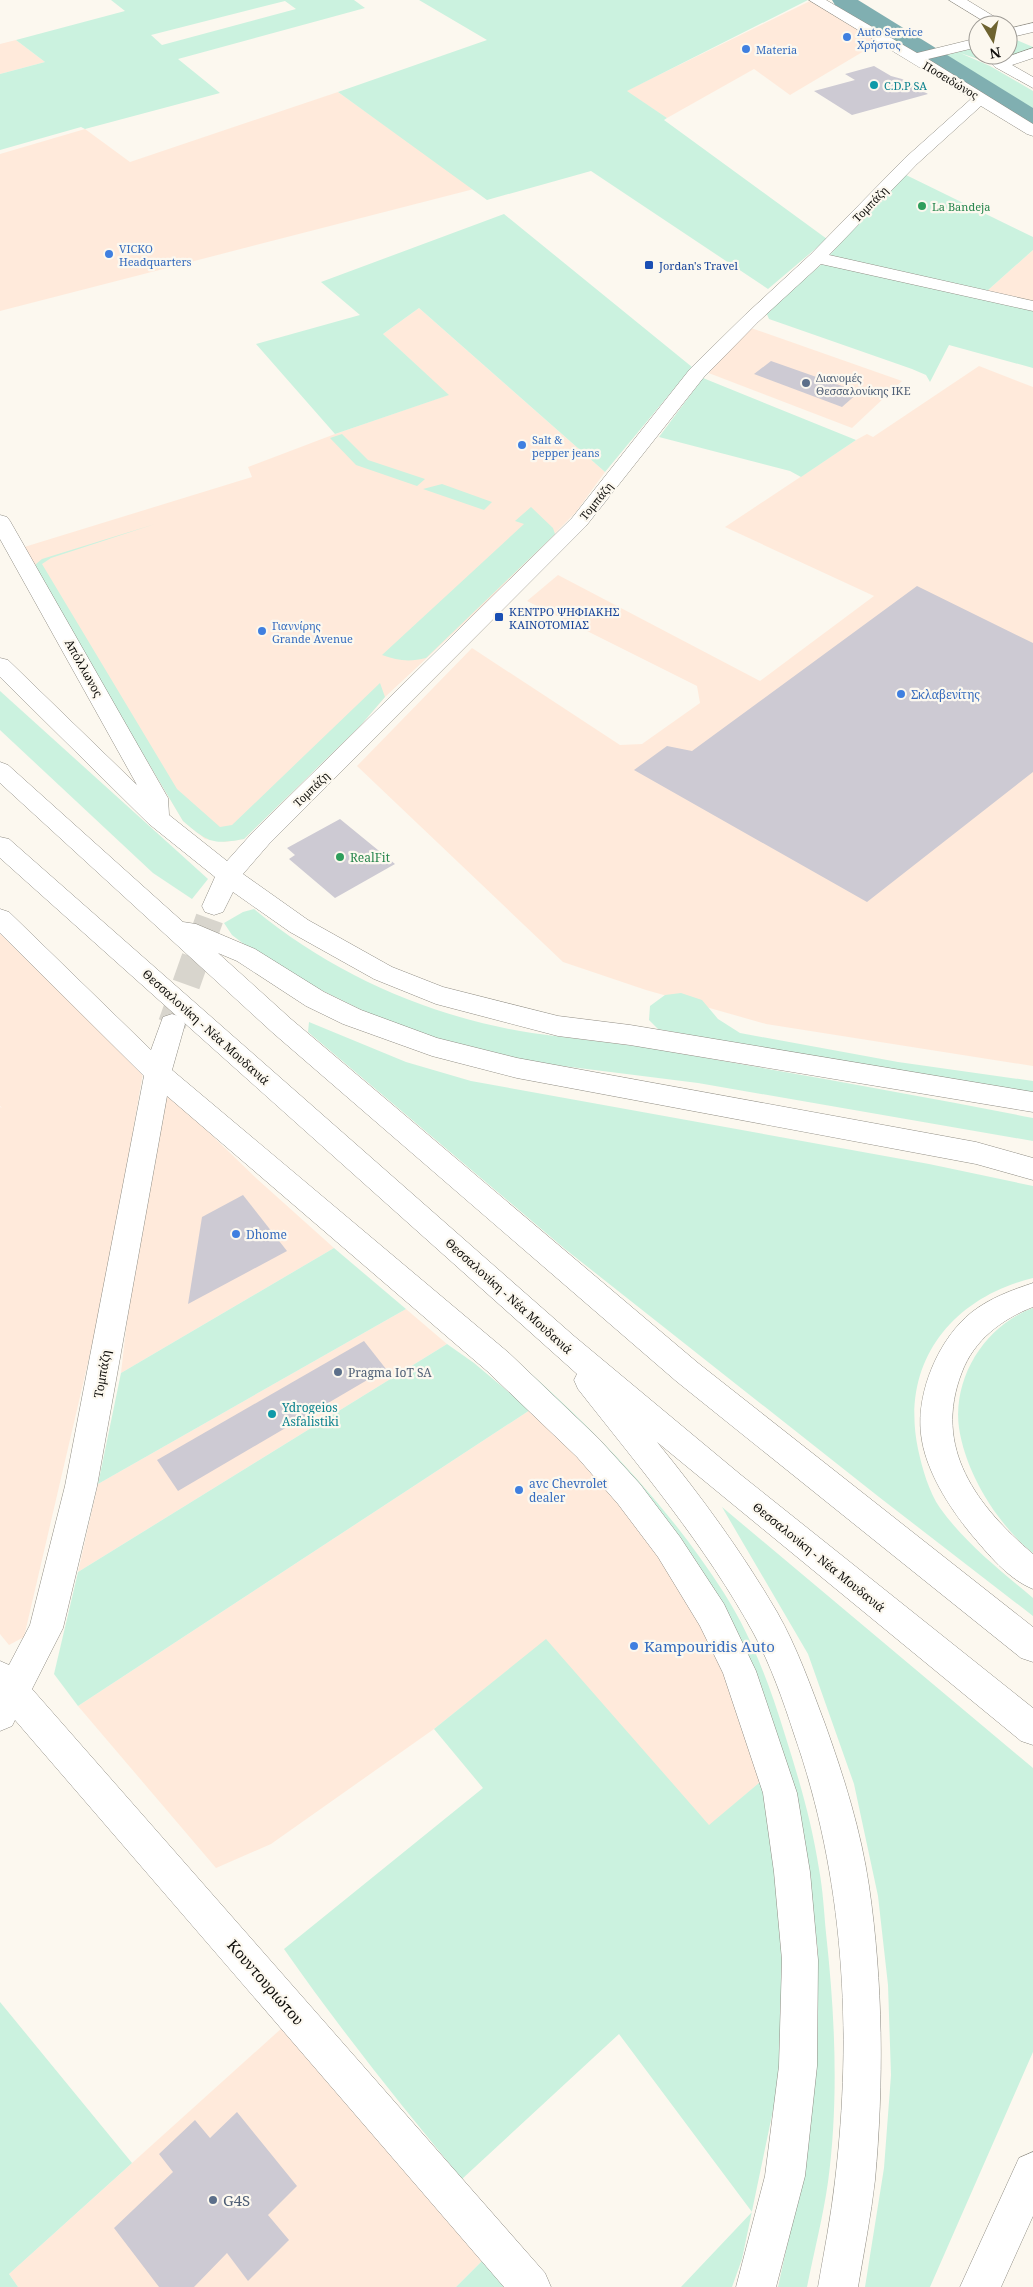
<svg xmlns="http://www.w3.org/2000/svg" width="1033" height="2287" font-family="'Noto Serif',serif">
	<style>
		.commercial { fill: #ffeadb }
		.green { fill: #cbf2df; fill-rule: evenodd }
		.lines { fill: none; stroke-linecap: round; stroke-linejoin: round }
		.river { fill: #80afb1; fill-rule: evenodd }
		.building { fill: #cdcad3 }
		.minor-tunnel { stroke: #d8d5cd; stroke-width: 28; stroke-dasharray: 28 14; stroke-linecap: butt }
		.minor-casing { stroke: #908d84; stroke-width: 1 }
		.highway-casing { stroke: #908d84; stroke-width: 1 }
		.minor { fill: #fff; fill-rule: evenodd }
		.highway { fill: #fff; fill-rule: evenodd }
		.shop-dot { fill: #3f7fe0; stroke: #fcf8ef; stroke-width: 2 }
		.culture-dot { fill: #0f9aa8; stroke: #fcf8ef; stroke-width: 2 }
		.leisure-dot { fill: #2e9e5b; stroke: #fcf8ef; stroke-width: 2 }
		.transit-dot { fill: #1a4fb4; stroke: #fcf8ef; stroke-width: 2 }
		.service-dot { fill: #5c6f8a; stroke: #fcf8ef; stroke-width: 2 }
		.labels { text-anchor: middle; dominant-baseline: central; stroke-width: 4.5; stroke-linejoin: round; paint-order: stroke }
		.far-shop-label { font-size: 11px; fill: #366cbe; stroke: #fcf8ef; text-anchor: start }
		.far-street-label { font-size: 11px; fill: #0f0e0b; stroke: #fcf8ef }
		.far-culture-label { font-size: 11px; fill: #0d838f; stroke: #fcf8ef; text-anchor: start }
		.far-leisure-label { font-size: 11px; fill: #27864d; stroke: #fcf8ef; text-anchor: start }
		.far-transit-label { font-size: 11px; fill: #164399; stroke: #fcf8ef; text-anchor: start }
		.far-service-label { font-size: 11px; fill: #4e5e75; stroke: #fcf8ef; text-anchor: start }
		.street-label { font-size: 12px; fill: #0f0e0b; stroke: #fcf8ef }
		.shop-label { font-size: 12px; fill: #366cbe; stroke: #fcf8ef; text-anchor: start }
		.leisure-label { font-size: 12px; fill: #27864d; stroke: #fcf8ef; text-anchor: start }
		.service-label { font-size: 12px; fill: #4e5e75; stroke: #fcf8ef; text-anchor: start }
		.culture-label { font-size: 12px; fill: #0d838f; stroke: #fcf8ef; text-anchor: start }
		.near-shop-label { font-size: 15px; fill: #366cbe; stroke: #fcf8ef; text-anchor: start }
		.near-street-label { font-size: 15px; fill: #0f0e0b; stroke: #fcf8ef }
		.near-service-label { font-size: 15px; fill: #4e5e75; stroke: #fcf8ef; text-anchor: start }
	</style>
	<rect width="100%" height="100%" fill="#fcf8ef"/>
	<g class="commercial">
		<polygon points="810,1 881,41 790,95 754,69 667,118 626,91"/>
		<polygon points="16,40 45,62 0,74 0,44"/>
		<polygon points="338,92 474,189 0,311 0,154 85,129 130,162"/>
		<polygon points="1033,250 1033,303 987,291"/>
		<polygon points="419,308 605,472 576,512 489,600 385,697 360,726 244,839 225,842 205,839 183,821 21,548 252,477 248,467 335,434 448,395 383,334"/>
		<polygon points="751,328 902,381 852,428 706,372"/>
		<polygon points="979,366 1033,387 1033,1066 766,1024 646,990 563,962 357,766 472,648 620,745 642,744 700,703 697,686 527,601 558,575 760,681 874,596 725,527 856,440 867,434 873,437"/>
		<polygon points="0,930 143,1072 110,1268 24,1637 9,1645 0,1634 0,1107 2,1108 0,1106"/>
		<polygon points="165,1090 256,1178 334,1248 121,1373 136,1243"/>
		<polygon points="406,1309 447,1344 78,1572 98,1484"/>
		<polygon points="530,1410 606,1482 707,1624 765,1778 709,1826 546,1640 434,1729 271,1844 216,1868 78,1706"/>
		<polygon points="283,2027 483,2260 456,2287 18,2287 9,2274"/>
	</g>
	<g class="green">
		<path d="M111,0H354L365,8L178,59L220,93L85,129L81,127L0,150V74L45,62L16,40L125,11ZM285,1L296,9L162,45L151,35Z"/>
		<polygon points="419,0 808,0 627,91 667,118 664,120 827,239 768,289 591,171 487,200 338,92 487,40"/>
		<polygon points="1012,38 1033,47 1033,50 990,63 960,53 990,66 1033,91 1033,112 941,56 978,47 978,55 1008,55 1008,39"/>
		<polygon points="904,174 1033,237 1033,250 987,291 827,258"/>
		<polygon points="504,214 692,367 605,472 419,308 383,334 449,395 335,434 256,344 360,315 321,282"/>
		<polygon points="822,264 1033,309 1033,368 949,345 930,382 926,375 912,369 769,319 766,312"/>
		<polygon points="703,378 856,440 801,477 790,471 659,437"/>
		<polygon points="342,434 368,460 425,479 417,486 356,465 330,438"/>
		<polygon points="442,484 492,502 484,510 423,489"/>
		<path d="M531,507L553,528L555,534L426,658C410,662 398,661 382,655L524,524L515,521Z"/>
		<path d="M155,524L51,558L42,564L177,789L220,827L232,825L380,683L385,697L360,726L244,839C211,845 208,842 183,821L34,571L36,564L42,559Z"/>
		<polygon points="0,691 208,879 192,899 153,873 0,730"/>
		<path d="M254,909C334,975 430,1017 532,1033C572,1039 613,1042 654,1049C780,1071 907,1093 1033,1118V1141L698,1083L523,1061L446,1042L370,1014L311,985L253,951L232,935L224,923L243,912Z"/>
		<polygon points="681,993 702,1000 718,1019 740,1033 898,1062 1033,1081 1033,1095 810,1058 658,1029 649,1020 650,1006 665,995"/>
		<path d="M309,1022L406,1062L471,1081L929,1164L1033,1186V1278C951,1298 900,1363 918,1449C922,1468 929,1492 940,1508C966,1544 1000,1570 1033,1598V1616L879,1497L565,1249L308,1032Z"/>
		<polygon points="334,1248 406,1309 98,1484 121,1373"/>
		<path d="M1033,1308V1553C997,1524 966,1474 959,1428C952,1377 986,1325 1033,1308Z"/>
		<path d="M491,1339C579,1413 662,1496 724,1593C752,1637 770,1686 785,1735C799,1779 812,1823 819,1869C823,1890 824,1912 826,1933C835,2015 839,2100 828,2182C823,2217 814,2252 807,2287H778L799,2191L816,2022L818,1951L812,1906L733,1634Z"/>
		<polygon points="447,1344 474,1363 530,1410 78,1706 54,1674 78,1572"/>
		<polygon points="722,1507 1033,1768 1033,2052 930,2287 865,2287 884,2168 891,2075 888,1985 878,1896 854,1784 808,1654"/>
		<path d="M546,1639L709,1825L765,1778L782,1883L783,2031L776,2096L742,2259L732,2287H681L752,2212L619,2034L462,2179C400,2104 340,2029 284,1949L483,1788L434,1729Z"/>
		<polygon points="0,2002 132,2163 9,2274 18,2287 0,2287"/>
		<polygon points="483,2260 506,2287 456,2287"/>
	</g>
	<g class="lines">
		<polygon class="river" points="832,0 858,0 1033,108 1033,126 1024,124 835,5"/>
	</g>
	<g class="building">
		<polygon points="874,66 891,76 902,79 928,94 852,115 814,91 855,80 845,74"/>
		<polygon points="771,361 859,392 842,407 754,374"/>
		<polygon points="917,586 1033,643 1033,772 867,902 634,770 667,746 692,751"/>
		<polygon points="340,819 395,864 335,898 289,859 295,855 287,848"/>
		<polygon points="243,1195 287,1251 188,1304 202,1217"/>
		<polygon points="364,1341 386,1369 178,1491 157,1460"/>
		<polygon points="237,2112 297,2186 268,2215 289,2240 248,2281 227,2253 194,2287 159,2287 114,2228 173,2172 159,2154 195,2120 210,2138"/>
	</g>
	<g class="lines">
		<polyline class="minor-tunnel" points="172,1024 214,906"/>
		<defs>
			<g id="minor">
				<polygon points="809,0 826,0 917,53 978,38 978,47 928,59 1033,124 1033,136 1027,134 981,106 917,164 829,255 1033,301 1033,311 821,264 758,322 704,377 586,526 269,844 243,874 308,920 392,967 443,987 558,1016 630,1025 1033,1092 1033,1112 630,1045 558,1036 436,1004 374,979 290,932 233,892 223,912 214,915 205,912 202,906 215,877 149,824 0,677 0,658 8,660 137,785 0,539 0,515 7,517 10,521 168,798 169,815 227,861 253,832 572,518 690,369 746,314 811,254 905,158 971,99"/>
				<polygon points="949,0 967,0 1008,25 990,25"/>
				<polygon points="1033,23 1033,32 1008,38 1008,29"/>
				<polygon points="1033,48 1033,58 1012,65 1033,77 1033,88 995,67 992,64 995,61"/>
				<polygon points="0,909 9,912 151,1050 163,1017 172,1014 181,1017 185,1024 172,1070 509,1353 599,1439 640,1484 680,1537 724,1604 756,1671 797,1793 810,1872 818,1960 817,2066 805,2176 776,2287 736,2287 765,2176 779,2066 782,1960 774,1872 763,1793 723,1673 700,1626 658,1557 618,1504 577,1457 487,1371 167,1096 97,1486 63,1628 32,1689 545,2273 551,2287 504,2287 15,1720 12,1726 0,1731 0,1661 9,1665 30,1625 65,1486 144,1076 0,933"/>
			</g>
			<g id="highway">
				<polygon points="0,762 8,765 183,922 196,924 255,949 324,992 361,1010 437,1038 517,1058 976,1142 1033,1158 1033,1180 976,1164 517,1078 432,1056 343,1024 306,1006 237,961 218,953 291,1019 698,1363 1033,1627 1033,1662 1021,1658 676,1381 273,1033 0,783"/>
				<path d="M0,837L9,839L574,1336L741,1475L1033,1708V1745L1021,1741L657,1442C701,1496 742,1552 777,1612C797,1647 811,1687 825,1724C844,1777 861,1831 869,1886C883,1983 884,2082 875,2180C871,2215 864,2251 858,2287H818C824,2252 831,2217 835,2181C853,2032 844,1876 794,1734C783,1700 771,1666 754,1634C706,1546 640,1468 578,1389L574,1380L577,1374L0,858Z"/>
				<path d="M1033,1283V1307C1002,1319 974,1340 962,1372C932,1448 977,1506 1033,1554V1589C1008,1579 988,1554 971,1534C949,1507 925,1470 921,1434C916,1392 939,1338 972,1312C990,1298 1012,1290 1033,1283Z"/>
				<polygon points="1033,2152 1033,2216 1001,2287 960,2287 1019,2158"/>
			</g>
		</defs>
		<use href="#minor" class="minor-casing"/>
		<use href="#highway" class="highway-casing"/>
		<use href="#minor" class="minor"/>
		<use href="#highway" class="highway"/>
	</g>
	<g class="shop-dot">
		<circle cx="847" cy="37" r="5"/>
		<circle cx="746" cy="49" r="5"/>
		<circle cx="109" cy="254" r="5"/>
		<circle cx="522" cy="445" r="5"/>
		<circle cx="262" cy="631" r="5"/>
		<circle cx="901" cy="694" r="5"/>
		<circle cx="236" cy="1234" r="5"/>
		<circle cx="519" cy="1490" r="5"/>
		<circle cx="634" cy="1646" r="5"/>
	</g>
	<g class="culture-dot">
		<circle cx="874" cy="85" r="5"/>
		<circle cx="272" cy="1414" r="5"/>
	</g>
	<g class="leisure-dot">
		<circle cx="922" cy="206" r="5"/>
		<circle cx="340" cy="857" r="5"/>
	</g>
	<g class="transit-dot">
		<rect x="644" y="260" width="10" height="10" rx="2.5"/>
		<rect x="494" y="612" width="10" height="10" rx="2.5"/>
	</g>
	<g class="service-dot">
		<circle cx="806" cy="383" r="5"/>
		<circle cx="338" cy="1372" r="5"/>
		<circle cx="213" cy="2200" r="5"/>
	</g>
	<g class="labels">
		<g class="far-shop-label">
			<text x="857" y="31">Auto Service<tspan x="857" dy="13">Χρήστος</tspan></text>
			<text x="756" y="49">Materia</text>
			<text x="119" y="248">VICKO<tspan x="119" dy="13">Headquarters</tspan></text>
			<text x="532" y="439">Salt &amp;<tspan x="532" dy="13">pepper jeans</tspan></text>
			<text x="272" y="625">Γιαννίρης<tspan x="272" dy="13">Grande Avenue</tspan></text>
		</g>
		<g class="far-street-label">
			<text transform="translate(951 80) rotate(31)">Ποσειδώνος</text>
			<text transform="translate(870 204) rotate(-46)">Τομπάζη</text>
			<text transform="translate(596 501) rotate(-51)">Τομπάζη</text>
			<text transform="translate(311 789) rotate(-44)">Τομπάζη</text>
		</g>
		<g class="far-culture-label">
			<text x="884" y="85">C.D.P SA</text>
		</g>
		<g class="far-leisure-label">
			<text x="932" y="206">La Bandeja</text>
		</g>
		<g class="far-transit-label">
			<text x="659" y="265">Jordan's Travel</text>
			<text x="509" y="611">ΚΕΝΤΡΟ ΨΗΦΙΑΚΗΣ<tspan x="509" dy="13">ΚΑΙΝΟΤΟΜΙΑΣ</tspan></text>
		</g>
		<g class="far-service-label">
			<text x="816" y="377">Διανομές<tspan x="816" dy="13">Θεσσαλονίκης ΙΚΕ</tspan></text>
		</g>
		<g class="street-label">
			<text transform="translate(84 668) rotate(61)">Απόλλωνος</text>
			<text transform="translate(206 1027) rotate(42)">Θεσσαλονίκη - Νέα Μουδανιά</text>
			<text transform="translate(509 1296) rotate(42)">Θεσσαλονίκη - Νέα Μουδανιά</text>
			<text transform="translate(102 1374) rotate(-80)">Τομπάζη</text>
			<text transform="translate(819 1557) rotate(39)">Θεσσαλονίκη - Νέα Μουδανιά</text>
		</g>
		<g class="shop-label">
			<text x="911" y="694">Σκλαβενίτης</text>
			<text x="246" y="1234">Dhome</text>
			<text x="529" y="1483">avc Chevrolet<tspan x="529" dy="14">dealer</tspan></text>
		</g>
		<g class="leisure-label">
			<text x="350" y="857">RealFit</text>
		</g>
		<g class="service-label">
			<text x="348" y="1372">Pragma IoT SA</text>
		</g>
		<g class="culture-label">
			<text x="282" y="1407">Ydrogeios<tspan x="282" dy="14">Asfalistiki</tspan></text>
		</g>
		<g class="near-shop-label">
			<text x="644" y="1646">Kampouridis Auto</text>
		</g>
		<g class="near-street-label">
			<text transform="translate(266 1982) rotate(49)">Κουντουριώτου</text>
		</g>
		<g class="near-service-label">
			<text x="223" y="2200">G4S</text>
		</g>
	</g>
	<g transform="translate(993 40) rotate(170)"><circle r="24" fill="#fcf8ef" stroke="#9d9a94"/>
	<path d="M0-4L9 19L0 12L-9 19Z" fill="#6e6330"/>
	<text y="-8" font-size="14" font-weight="bold" text-anchor="middle" fill="#0f0e0b">N</text>
	</g>
</svg>
